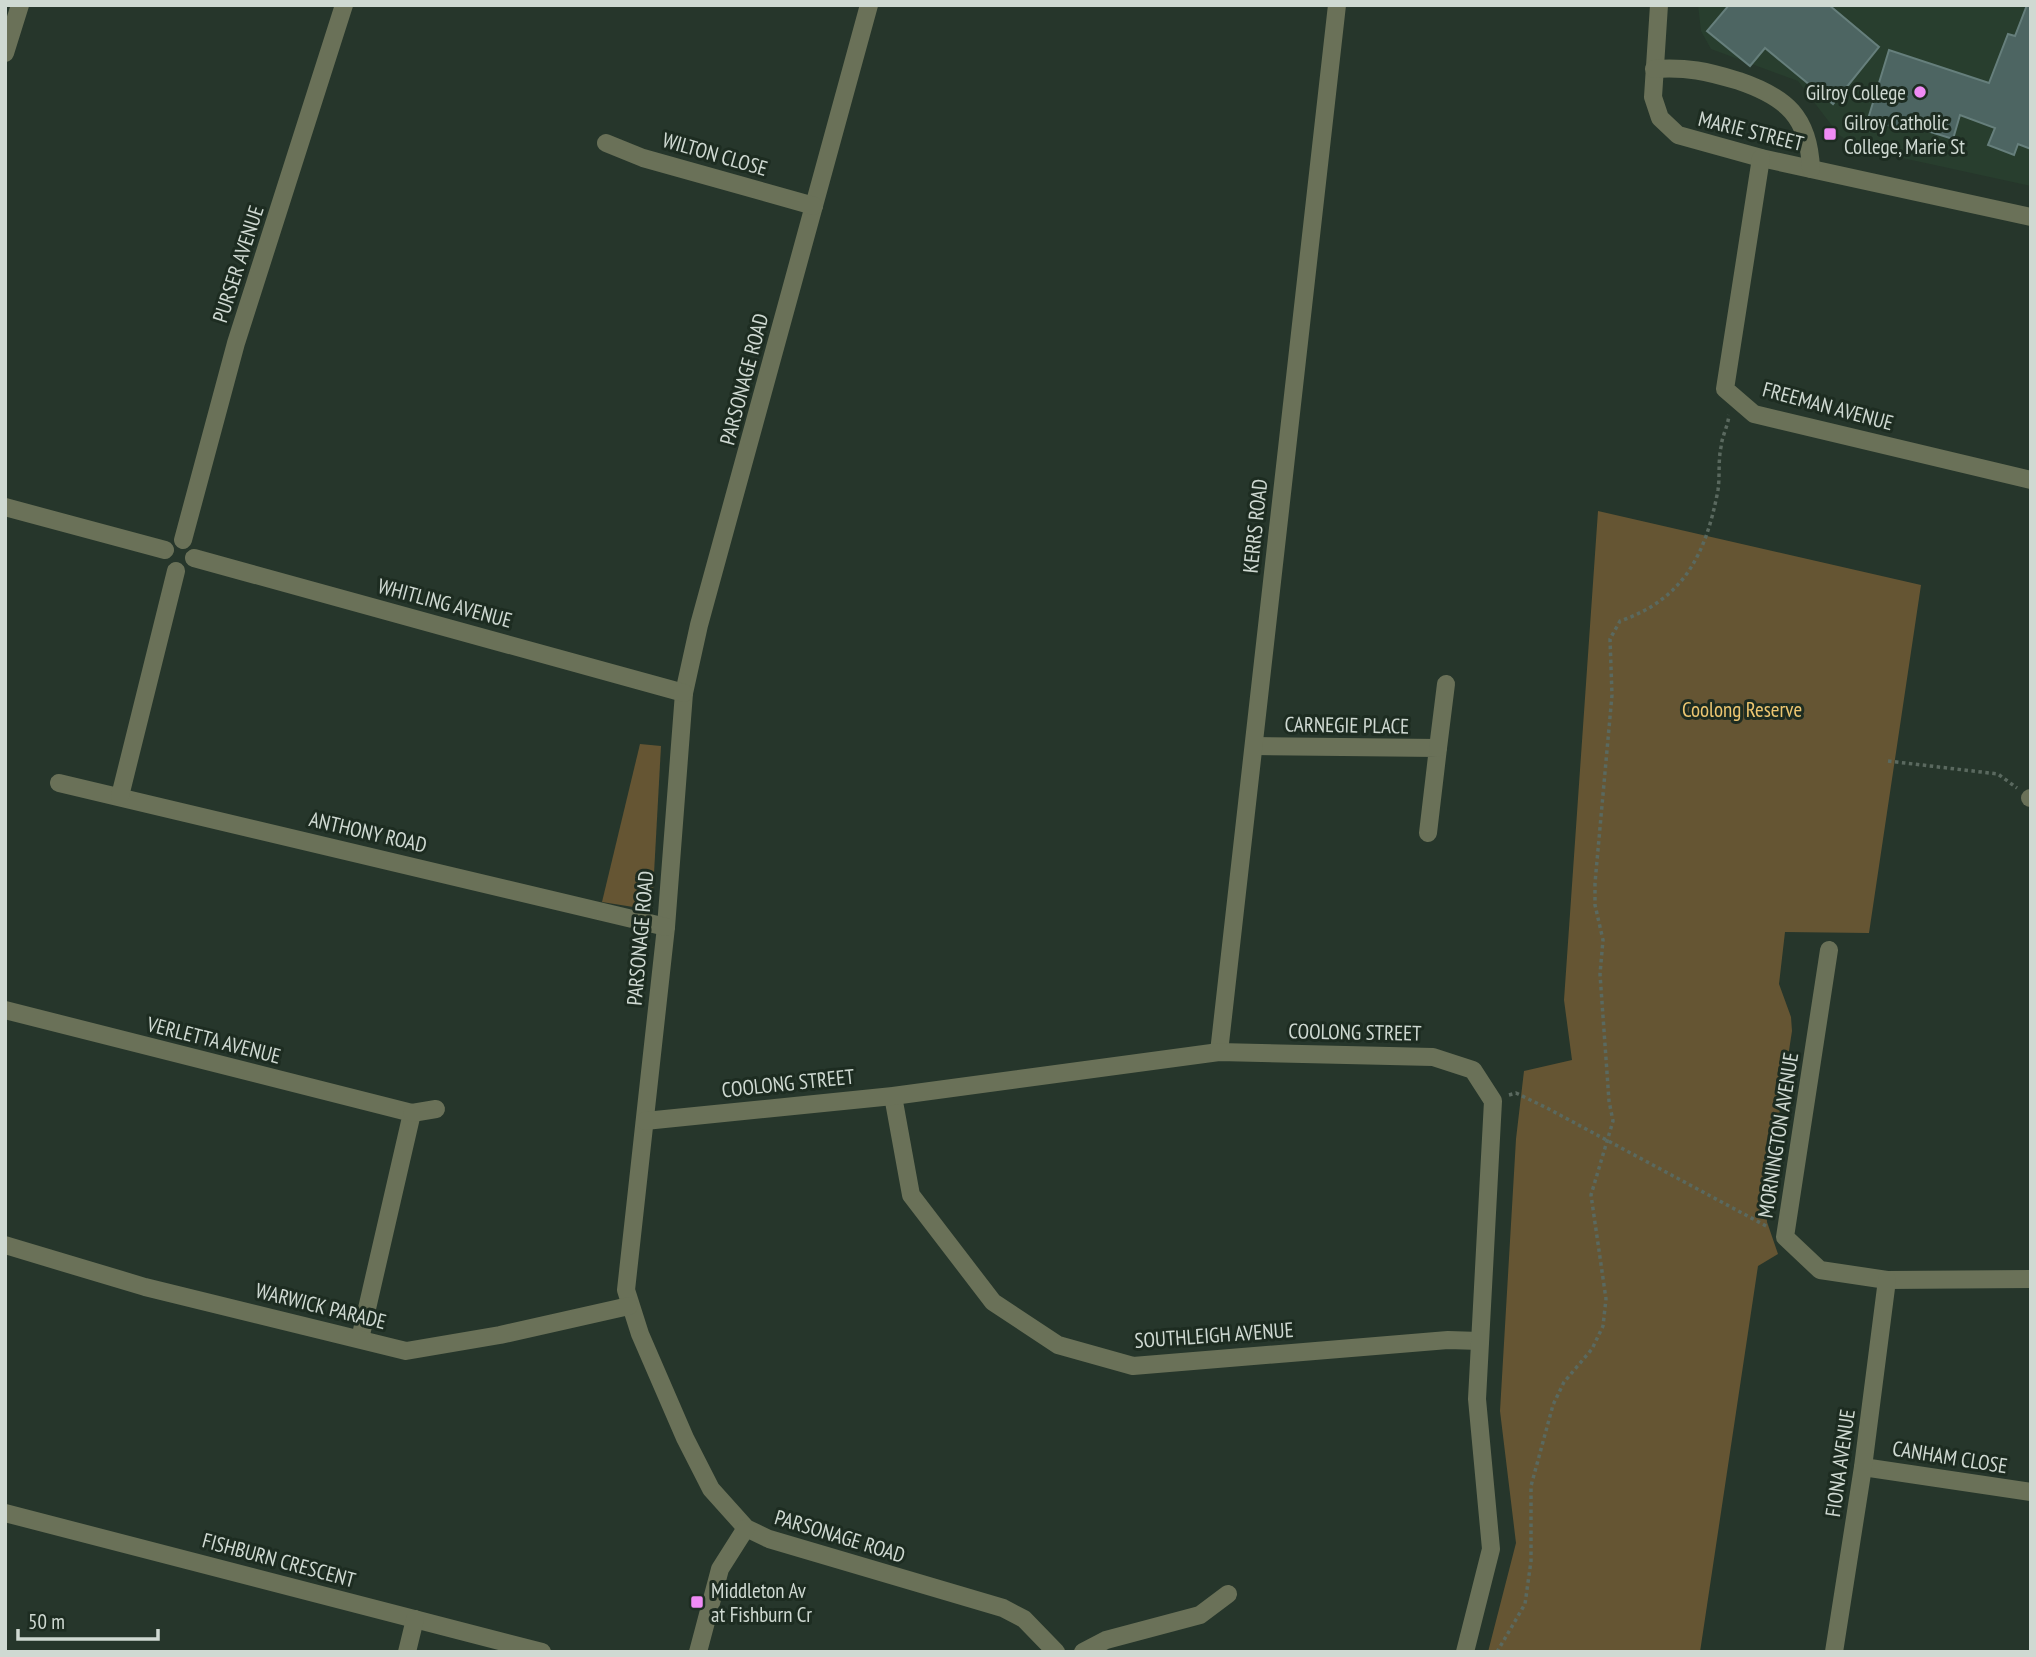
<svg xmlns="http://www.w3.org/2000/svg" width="2036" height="1657" font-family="'PT Sans Narrow',sans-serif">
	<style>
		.built { fill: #283e2e }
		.green { fill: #655533 }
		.building { fill: #4d6562; stroke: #667f7c; stroke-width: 2 }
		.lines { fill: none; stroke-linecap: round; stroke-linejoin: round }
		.path { stroke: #5a695f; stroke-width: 3.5; stroke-dasharray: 3.5 3.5; stroke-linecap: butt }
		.minor { stroke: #6a7158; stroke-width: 18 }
		.poi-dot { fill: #f08bf5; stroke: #1d2c21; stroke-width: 2.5 }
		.labels { text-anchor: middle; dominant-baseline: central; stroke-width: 6; stroke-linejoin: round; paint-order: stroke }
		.poi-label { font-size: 21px; fill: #cfd9d2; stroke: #1d2c21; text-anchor: start }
		.street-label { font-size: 21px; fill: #cfd9d2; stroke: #1d2c21 }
		.park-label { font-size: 21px; fill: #edc671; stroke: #1d2c21 }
	</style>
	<rect width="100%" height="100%" fill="#26362b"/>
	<polygon class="built" points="1698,5 2031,5 2031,186 1861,149 1839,135 1798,81 1711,49 1701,31"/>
	<g class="green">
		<polygon points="1598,511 1921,585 1869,933 1785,932 1779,984 1791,1017 1792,1031 1766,1200 1767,1222 1778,1254 1758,1266 1700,1652 1488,1652 1516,1543 1500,1411 1516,1139 1524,1071 1572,1060 1564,1000"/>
		<polygon points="640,744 661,746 652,910 602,902"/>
	</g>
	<g class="building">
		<polygon points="1729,5 1829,5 1879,47 1833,104 1765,48 1750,66 1707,31"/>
		<polygon points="2027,5 2031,5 2031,149 2018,144 2014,155 1988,145 1995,128 1960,115 1953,139 1905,124 1904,130 1868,119 1889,50 1989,83 2008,34 2015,36"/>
	</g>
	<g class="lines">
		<g class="path">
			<polyline points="1888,761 1998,774 2017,788"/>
			<polyline points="1509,1095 1516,1093 1547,1108 1768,1227"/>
			<path d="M1497,1652L1525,1604L1531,1561V1486L1553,1405L1564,1382L1592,1349L1603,1326L1606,1299L1591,1195L1613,1121L1609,1101L1600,974L1603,940L1595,905V883L1612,695L1610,639L1620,621C1684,599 1706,554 1718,490C1720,476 1718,461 1721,447C1722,436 1728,426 1729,415"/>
		</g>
		<g class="minor">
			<polyline points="869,5 699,625 684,693 666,927 626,1290 640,1334 685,1438 711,1489 746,1528 769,1539 1003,1608 1024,1619 1056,1652"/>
			<polyline points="1659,5 1653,97 1660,118 1678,135 1761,158 2031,217"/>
			<polyline points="5,53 20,5"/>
			<path d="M1654,69C1688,67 1706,71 1739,81C1786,97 1809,117 1811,169"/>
			<polyline points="606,143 643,158 814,206"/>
			<polyline points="1761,158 1725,389 1754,414 2031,480"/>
			<polyline points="5,507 165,550"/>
			<polyline points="183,540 236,343 344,5"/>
			<polyline points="194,558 684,693"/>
			<polyline points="1254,746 1438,748 1428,833"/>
			<polyline points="1438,748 1446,684"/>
			<polyline points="59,783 666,927"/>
			<polyline points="120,796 176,571"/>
			<polyline points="2030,798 2031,798"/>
			<polyline points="1829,950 1785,1237 1820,1270 1887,1280 2031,1279"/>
			<polyline points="5,1010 412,1113 360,1339"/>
			<polyline points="1219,1052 1337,5"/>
			<polyline points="893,1096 911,1195 993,1302 1058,1345 1133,1366 1448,1340 1480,1341"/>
			<polyline points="412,1113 436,1109"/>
			<polyline points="645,1121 893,1096 1219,1052 1433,1057 1473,1070 1493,1101 1477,1399 1491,1549 1465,1652"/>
			<polyline points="5,1245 145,1287 406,1351 500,1335 629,1306"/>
			<polyline points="1863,1467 2031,1492"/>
			<polyline points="5,1513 542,1652"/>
			<polyline points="407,1652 415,1619"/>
			<polyline points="698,1652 720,1569 746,1528"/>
			<polyline points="1083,1652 1106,1640 1200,1615 1228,1594"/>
			<polyline points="1834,1652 1863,1467 1887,1280"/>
		</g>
	</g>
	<g class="poi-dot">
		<circle cx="1920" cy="92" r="7"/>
		<rect x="1823" y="127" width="14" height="14" rx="3.5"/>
		<rect x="690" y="1595" width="14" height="14" rx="3.5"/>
	</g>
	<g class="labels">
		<g class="poi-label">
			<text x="1906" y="92" text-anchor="end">Gilroy College</text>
			<text x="1844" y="122">Gilroy Catholic<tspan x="1844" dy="24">College, Marie St</tspan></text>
			<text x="711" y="1590">Middleton Av<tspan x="711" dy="24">at Fishburn Cr</tspan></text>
		</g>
		<g class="street-label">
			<text transform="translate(1751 131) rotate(14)">MARIE STREET</text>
			<text transform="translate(715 154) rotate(16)">WILTON CLOSE</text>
			<text transform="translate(238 264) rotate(-72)">PURSER AVENUE</text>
			<text transform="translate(744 379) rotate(-75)">PARSONAGE ROAD</text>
			<text transform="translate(1828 406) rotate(15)">FREEMAN AVENUE</text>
			<text transform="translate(1255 526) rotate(-84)">KERRS ROAD</text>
			<text transform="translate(445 603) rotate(15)">WHITLING AVENUE</text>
			<text transform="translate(1347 725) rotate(1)">CARNEGIE PLACE</text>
			<text transform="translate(368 832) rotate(13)">ANTHONY ROAD</text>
			<text transform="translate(640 938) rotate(-85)">PARSONAGE ROAD</text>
			<text transform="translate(1355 1032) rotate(1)">COOLONG STREET</text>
			<text transform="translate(214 1040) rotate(14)">VERLETTA AVENUE</text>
			<text transform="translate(788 1083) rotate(-6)">COOLONG STREET</text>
			<text transform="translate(1778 1135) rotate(-81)">MORNINGTON AVENUE</text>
			<text transform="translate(321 1306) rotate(14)">WARWICK PARADE</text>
			<text transform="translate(1214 1335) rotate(-4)">SOUTHLEIGH AVENUE</text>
			<text transform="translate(1950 1457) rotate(9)">CANHAM CLOSE</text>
			<text transform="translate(1840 1463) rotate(-82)">FIONA AVENUE</text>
			<text transform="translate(840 1536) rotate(17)">PARSONAGE ROAD</text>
			<text transform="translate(279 1560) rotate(15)">FISHBURN CRESCENT</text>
		</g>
		<g class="park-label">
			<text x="1742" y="709">Coolong Reserve</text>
		</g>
	</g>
	<rect width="2036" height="1657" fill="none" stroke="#cfd9d2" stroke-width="14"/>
	<path d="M18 1629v10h140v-10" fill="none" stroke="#cfd9d2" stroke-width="3.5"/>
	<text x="28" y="1629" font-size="21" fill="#cfd9d2" stroke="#1d2c21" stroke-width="5" paint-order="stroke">50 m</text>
</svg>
